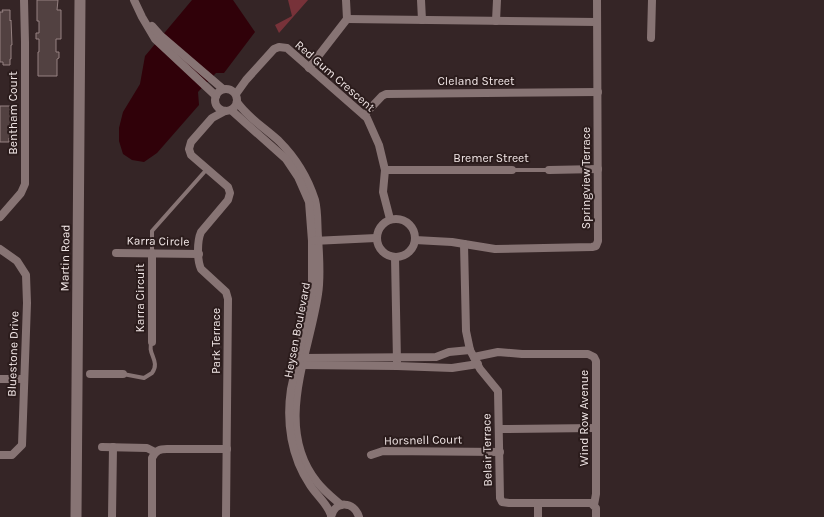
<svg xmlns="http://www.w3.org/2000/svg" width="824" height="517" font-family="Karla,sans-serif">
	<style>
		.green { fill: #773239 }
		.water { fill: #300109 }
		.building { fill: #524141; stroke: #968282 }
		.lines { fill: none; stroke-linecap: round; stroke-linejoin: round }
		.lane { stroke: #877474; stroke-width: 4 }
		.street { stroke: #877474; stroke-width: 8 }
		.secondary { stroke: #877474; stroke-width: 11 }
		.labels { text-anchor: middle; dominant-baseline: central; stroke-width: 4; stroke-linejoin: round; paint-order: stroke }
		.street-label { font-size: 12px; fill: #f1e6e6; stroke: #2b1c1c }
	</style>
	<rect width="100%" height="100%" fill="#352526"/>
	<polygon class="green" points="288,0 308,0 279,33 275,25 292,16"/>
	<polygon class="water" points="192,0 233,0 255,32 224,73 216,73 198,92 199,105 157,153 144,162 132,160 123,154 119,141 119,128 123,112 140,84 145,56"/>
	<g class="building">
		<polygon points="37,0 58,0 57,10 61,10 61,39 56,39 56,52 59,52 59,58 57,59 57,76 38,76 38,52 39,52 39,39 36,39 36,33 39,33 39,21 37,21"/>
		<polygon points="2,10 10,10 10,21 11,20 12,45 11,45 11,59 10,59 10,65 3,65 3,62 0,62 0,12 3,12"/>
		<polygon points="0,106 10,106 11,138 9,138 9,142 0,142"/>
	</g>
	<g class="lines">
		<g class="lane">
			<polyline points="512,170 549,170"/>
			<polyline points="152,253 152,231 207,169"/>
			<path d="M123,374L144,378L152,373C161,361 146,353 152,342"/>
		</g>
		<g class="street">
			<polyline points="134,0 142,17 155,39 216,96"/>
			<polyline points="421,0 422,20"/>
			<polyline points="347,19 597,22"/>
			<polyline points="496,21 497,0"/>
			<polyline points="152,26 160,35 223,89"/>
			<polyline points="651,38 652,0"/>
			<polyline points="309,68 347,19 346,0"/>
			<circle cx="226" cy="100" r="11"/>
			<polyline points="236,94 246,80 274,49 279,47 287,48 367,118 379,145 385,170 383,192 390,219"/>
			<path d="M237,102C248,118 265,128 279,141C295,157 308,178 315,200C318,212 317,225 318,237C319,255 321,276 318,294C309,355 273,427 317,482C324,491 333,498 341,505"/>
			<path d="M231,110L286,159L298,177L309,202L312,241V295L291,389C286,422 291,457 310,485C316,495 327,503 331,515"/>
			<path d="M225,111L212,118L191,142L189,149L191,155L228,187L230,193L228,200L201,232C197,241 197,260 201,269L226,292L228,299L226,517"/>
			<polyline points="364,115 382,96 386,94 598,92"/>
			<polyline points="385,170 512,170"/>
			<polyline points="549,170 598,169"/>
			<polyline points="0,217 21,193 25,184 25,42 24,0"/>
			<circle cx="396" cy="238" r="19"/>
			<polyline points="415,240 452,242 495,249 592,247 596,246 598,241 597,0"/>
			<polyline points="313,241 376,238"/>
			<polyline points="464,244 466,331 470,350 480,369 498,391 500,498 502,502 509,503 591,503 596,508 596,517"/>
			<polyline points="0,249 17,261 26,275 27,303 22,445 12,455 0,455"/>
			<polyline points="116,253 199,254"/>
			<polyline points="152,253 152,342"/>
			<polyline points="395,257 397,362"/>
			<polyline points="474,357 498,352 522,354 588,354 594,357 596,361 596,494 594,505"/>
			<polyline points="301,358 436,357 449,352 470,350"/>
			<polyline points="299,365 397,366 452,368 478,364"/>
			<polyline points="90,374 123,374"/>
			<polyline points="0,379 24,379"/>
			<polyline points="499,429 595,428"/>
			<polyline points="102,447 147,448 155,452"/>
			<polyline points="371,455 383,451 500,452"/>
			<polyline points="538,503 538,517"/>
			<polyline points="112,517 113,447"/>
			<path d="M152,517V458C156,450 160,449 167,449H227"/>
			<path d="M331,517C335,500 354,501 359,517"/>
		</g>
		<polyline class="secondary" points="76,517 80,0"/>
	</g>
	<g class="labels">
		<g class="street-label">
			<text transform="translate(335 76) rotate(41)">Red Gum Crescent</text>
			<text x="476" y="81">Cleland Street</text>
			<text transform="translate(13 113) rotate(-90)">Bentham Court</text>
			<text x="491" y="158">Bremer Street</text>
			<text transform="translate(586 178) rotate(-90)">Springview Terrace</text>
			<text transform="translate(158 241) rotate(1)">Karra Circle</text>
			<text transform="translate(65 258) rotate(-89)">Martin Road</text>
			<text transform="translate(140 298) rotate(-90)">Karra Circuit</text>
			<text transform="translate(297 330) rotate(-79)">Heysen Boulevard</text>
			<text transform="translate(216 341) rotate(-90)">Park Terrace</text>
			<text transform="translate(13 354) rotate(-88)">Bluestone Drive</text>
			<text transform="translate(584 418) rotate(-90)">Wind Row Avenue</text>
			<text transform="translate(423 440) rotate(-1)">Horsnell Court</text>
			<text transform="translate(487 450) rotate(-91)">Belair Terrace</text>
		</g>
	</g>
</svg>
